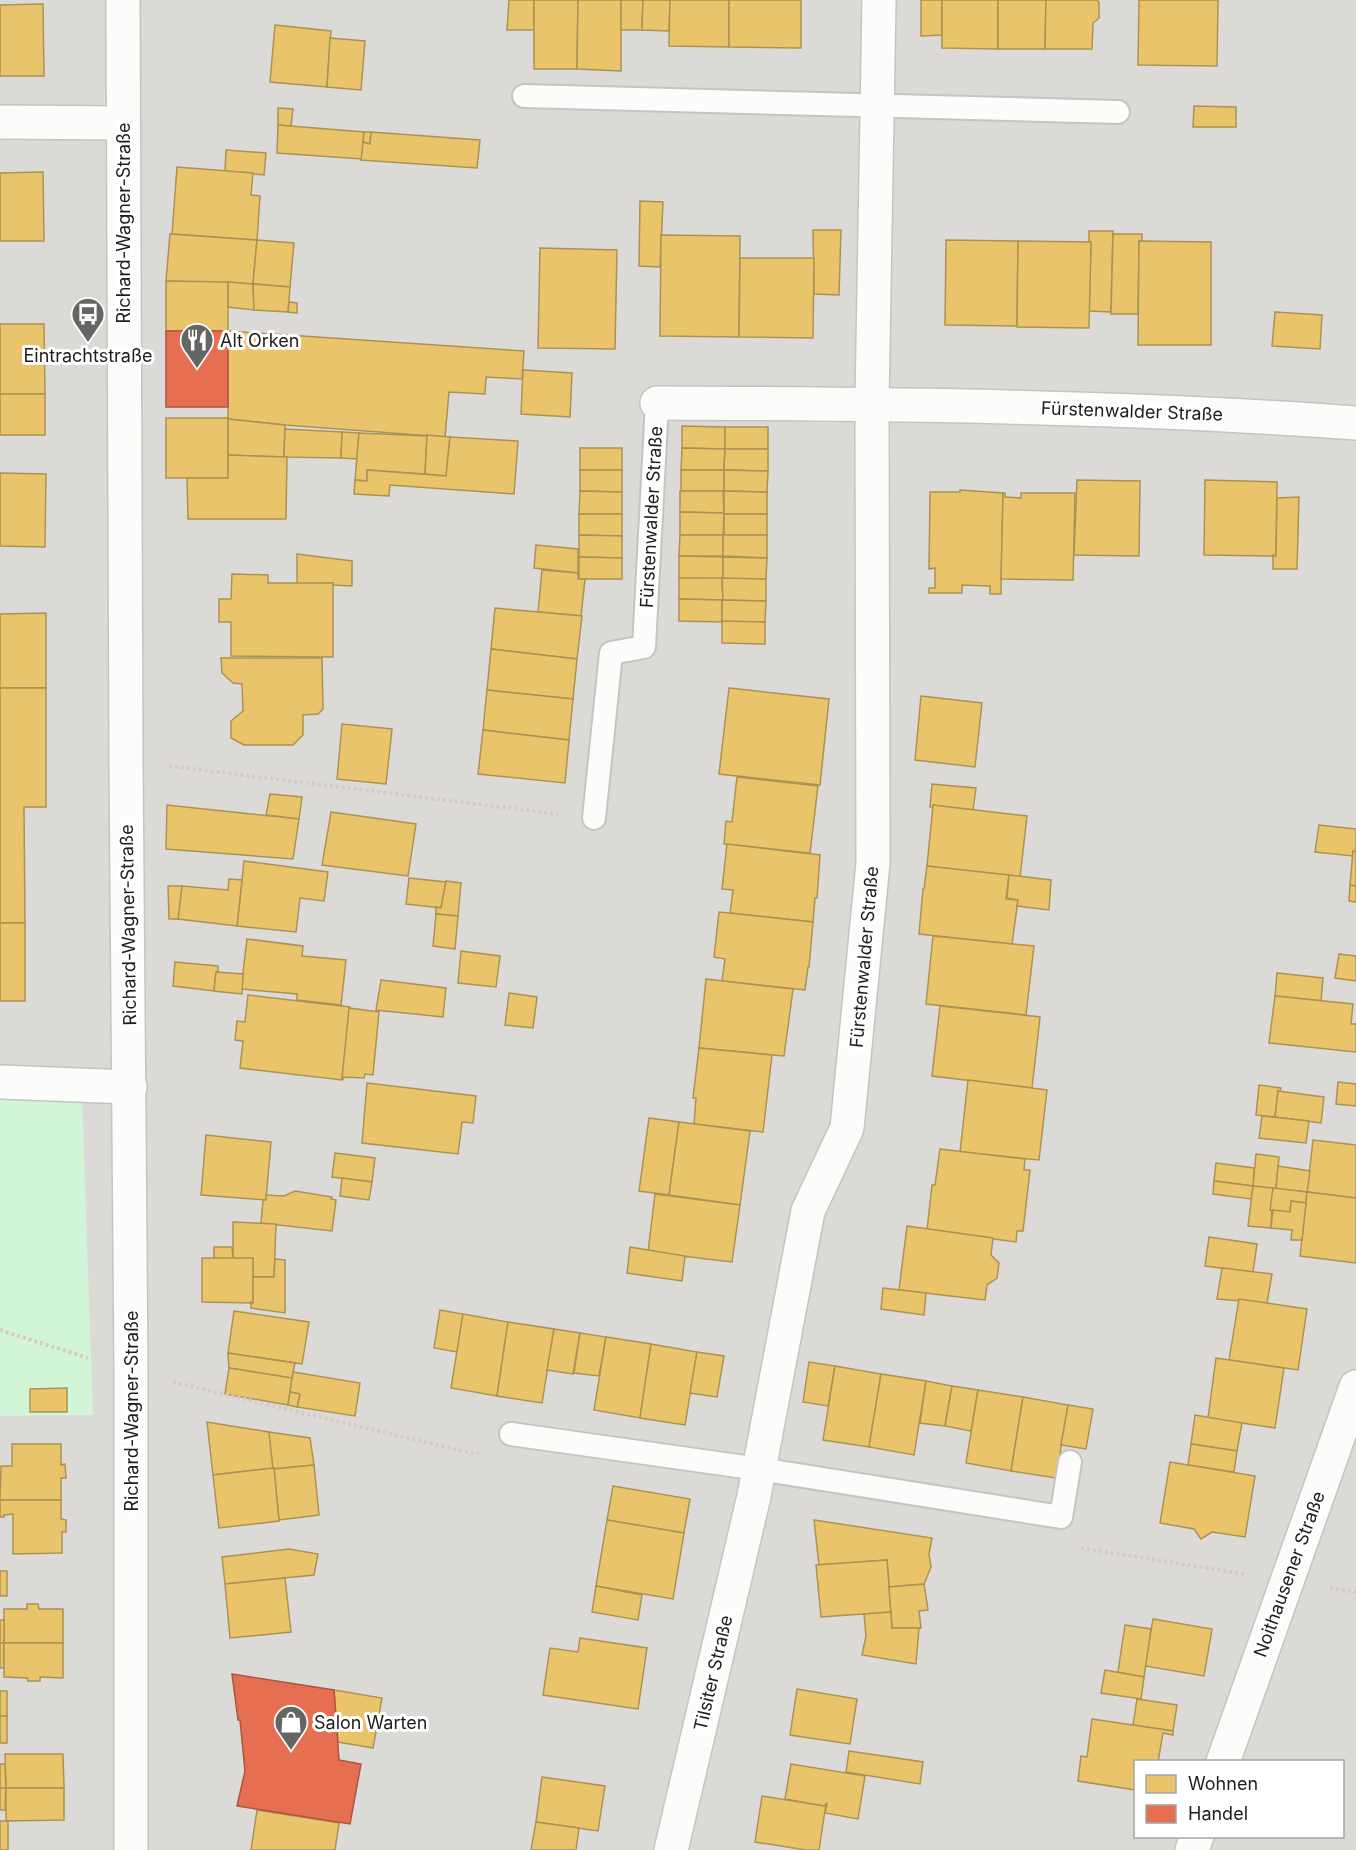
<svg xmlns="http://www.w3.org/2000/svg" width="1356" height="1850" font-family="Inter,sans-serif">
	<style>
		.residential { fill: #dbdad7; fill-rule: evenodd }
		.park { fill: #d2f4d7 }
		.homes { fill: #e9c46a; stroke: #ac9253; stroke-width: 1.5 }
		.shops { fill: #e76f51; stroke: #aa5641; stroke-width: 1.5 }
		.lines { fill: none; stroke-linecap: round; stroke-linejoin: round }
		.lane-casing { stroke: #c4c4c2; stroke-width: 26 }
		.street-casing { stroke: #c4c4c2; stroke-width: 36 }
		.path { stroke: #d7cac5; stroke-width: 4; stroke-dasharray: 3 3; stroke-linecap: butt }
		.lane { stroke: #fcfcfb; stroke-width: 22 }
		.street { stroke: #fcfcfb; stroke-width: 33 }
		.labels { text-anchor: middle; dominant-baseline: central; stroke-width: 6; stroke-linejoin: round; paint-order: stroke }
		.street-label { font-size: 18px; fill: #1d1d1d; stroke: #fff }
		.poi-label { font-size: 18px; fill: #1d1d1d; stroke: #fff; text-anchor: start }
	</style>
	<rect width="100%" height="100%" fill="#ecebe6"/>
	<path class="residential" d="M0,0H1356V1850H0ZM1136,1762H1342V1836H1136Z"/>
	<polygon class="park" points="0,1094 82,1096 93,1415 0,1416"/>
	<g class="homes">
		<polygon points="509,0 534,0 534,30 507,30"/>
		<polygon points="534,0 578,0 577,69 534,69"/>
		<polygon points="578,0 621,0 621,71 577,69"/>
		<polygon points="621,0 643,0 642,30 621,30"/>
		<polygon points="643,0 670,0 669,31 642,30"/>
		<polygon points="670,0 729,0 729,47 669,46"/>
		<polygon points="729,0 801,0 801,48 729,47"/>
		<polygon points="921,0 942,0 942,35 921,36"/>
		<polygon points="942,0 998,0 998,49 942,48"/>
		<polygon points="998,0 1046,0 1045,49 998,49"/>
		<polygon points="1046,0 1097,0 1099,2 1099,18 1093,23 1092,49 1045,49"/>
		<polygon points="1139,0 1218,0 1217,66 1138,65"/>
		<polygon points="43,4 44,76 0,76 0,5"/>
		<polygon points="275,25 331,31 327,87 270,82"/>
		<polygon points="330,38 365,41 361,90 327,87"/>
		<polygon points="1194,106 1236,107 1236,127 1193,127"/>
		<polygon points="278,108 293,109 291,126 278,125"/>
		<polygon points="278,125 364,132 362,159 277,153"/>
		<polygon points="364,132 371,132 370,144 363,142"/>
		<polygon points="371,132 480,140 477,168 361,160 363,142 370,144"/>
		<polygon points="226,150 266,153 264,175 225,171"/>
		<polygon points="177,167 253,173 251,195 260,196 257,240 172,234"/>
		<polygon points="43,172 44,241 0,241 0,173"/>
		<polygon points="640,201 663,202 660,267 639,266"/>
		<polygon points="813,230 841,230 839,295 814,294"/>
		<polygon points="1089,231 1113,231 1111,312 1089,311 1091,242 1089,242"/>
		<polygon points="170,234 257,240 253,284 166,281"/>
		<polygon points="1113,234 1142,234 1142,242 1139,241 1138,314 1111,314"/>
		<polygon points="661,235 740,236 739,337 660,336"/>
		<polygon points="257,240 294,243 290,287 253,284"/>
		<polygon points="946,240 1018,241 1017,326 945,325"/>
		<polygon points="1018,241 1091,242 1089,328 1017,327"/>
		<polygon points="1139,241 1211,242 1211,345 1138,345"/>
		<polygon points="540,248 617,250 615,349 538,348"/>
		<polygon points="740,258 814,258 813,338 739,337"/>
		<polygon points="166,281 228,282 228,331 166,331"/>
		<polygon points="228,282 253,284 254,310 228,307"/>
		<polygon points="253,284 290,287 288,312 254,310"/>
		<polygon points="289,302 297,303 297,313 288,312"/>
		<polygon points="1275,312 1322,315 1320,349 1272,346"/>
		<polygon points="0,324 44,324 45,394 0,394"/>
		<polygon points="228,331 524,351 522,379 486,377 485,394 449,392 445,437 285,425 228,419"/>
		<polygon points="523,370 572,373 570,417 521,414"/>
		<rect x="0" y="394" width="45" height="41"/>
		<rect x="166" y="418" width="62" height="60"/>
		<polygon points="228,419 285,425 284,457 228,455"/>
		<polygon points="682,426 725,427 725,449 682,448"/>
		<rect x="725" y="427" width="43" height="22"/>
		<polygon points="285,429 342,432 341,458 284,457"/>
		<polygon points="342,432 359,433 357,459 341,458"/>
		<polygon points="359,433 427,436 425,474 367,470 367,481 355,480"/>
		<polygon points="427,435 450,437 446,476 425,474"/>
		<polygon points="450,437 518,441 514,494 390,485 389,496 354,494 355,480 367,481 367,470 446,476"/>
		<rect x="580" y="448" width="42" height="22"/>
		<polygon points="682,448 725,449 724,470 681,470"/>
		<polygon points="725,449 768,449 768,471 724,470"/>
		<polygon points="228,455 287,457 286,519 188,519 187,478 228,478"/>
		<polygon points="580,470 622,470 622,492 580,491"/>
		<rect x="681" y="470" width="43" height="21"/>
		<polygon points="724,470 768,471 767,492 724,491"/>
		<polygon points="0,473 46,474 45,547 0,546"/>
		<polygon points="1077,480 1140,481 1139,556 1074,555"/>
		<polygon points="1205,480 1277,482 1276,556 1204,555"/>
		<polygon points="960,490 1003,493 1001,594 990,594 990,586 962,585 962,593 929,593 929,588 935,588 935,568 929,569 930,492 960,492"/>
		<polygon points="580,491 622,492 622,514 579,514"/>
		<polygon points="680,491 723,491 724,513 680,512"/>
		<polygon points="724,491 767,492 767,514 724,514"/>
		<polygon points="1003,493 1005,493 1005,497 1021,498 1021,493 1075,493 1073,580 1001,579"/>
		<polygon points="1299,497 1297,569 1273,569 1273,555 1276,556 1277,498"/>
		<polygon points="680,512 724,513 723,535 680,535"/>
		<polygon points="579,514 622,514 622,536 579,535"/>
		<rect x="724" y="514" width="43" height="21"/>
		<polygon points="579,535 622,536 622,558 579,557"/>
		<polygon points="680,535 723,535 723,556 679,556"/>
		<polygon points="723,535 767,535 767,558 723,556"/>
		<polygon points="536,545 578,549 578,573 534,568"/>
		<polygon points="297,554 352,561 352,586 333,585 333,583 297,584"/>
		<polygon points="679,556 723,557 723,579 679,578"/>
		<polygon points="579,557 622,558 622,579 579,579"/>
		<polygon points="723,557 767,558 766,579 723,579"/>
		<polygon points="542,570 578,573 578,579 585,579 581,616 538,612"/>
		<polygon points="232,574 268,575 268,583 333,583 333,657 231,656 231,622 219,622 219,599 231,599"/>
		<polygon points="679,578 722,578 723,600 679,599"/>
		<polygon points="722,578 766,579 766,601 723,600"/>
		<polygon points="679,599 722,600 722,622 679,621"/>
		<polygon points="722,600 766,601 765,622 722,622"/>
		<polygon points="495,608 582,616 577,659 491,649"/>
		<polygon points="46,613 46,688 0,688 0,614"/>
		<polygon points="722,621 765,622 765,644 722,643"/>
		<polygon points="491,649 577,659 573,699 487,690"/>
		<polygon points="221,658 322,658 323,709 318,714 303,715 303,735 293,745 244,745 231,738 231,721 243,711 242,684 233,683 222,673"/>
		<polygon points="0,688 46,688 46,807 24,807 25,923 0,923"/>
		<polygon points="729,688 829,699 820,785 719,774"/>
		<polygon points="487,690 573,699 569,740 483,730"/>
		<polygon points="921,696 982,703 975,767 915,760"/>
		<polygon points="342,724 392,729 386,784 337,779"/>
		<polygon points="483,730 569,740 565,783 478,774"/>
		<polygon points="737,777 818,786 810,853 724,844 726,821 732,822"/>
		<polygon points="932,784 976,788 973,810 933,805 933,807 930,807"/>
		<polygon points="270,794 302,797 299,819 266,815"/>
		<polygon points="167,805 299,819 293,859 166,849"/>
		<polygon points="933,805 1027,816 1020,877 927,866"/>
		<polygon points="331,812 416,824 408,876 322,865"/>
		<polygon points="1319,825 1356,829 1356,852 1353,851 1353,856 1315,852"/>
		<polygon points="727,844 820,855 817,898 815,898 813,922 730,913 733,890 722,889"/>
		<polygon points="1353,851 1356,852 1356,886 1350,885"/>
		<polygon points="244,861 328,872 324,901 300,898 296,932 237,926"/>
		<polygon points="927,866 1009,875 1006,899 1018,900 1012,944 919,934 923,889 924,889"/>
		<polygon points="1009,875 1051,880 1049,910 1017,906 1018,900 1007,898"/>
		<polygon points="409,878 446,882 441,908 406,904"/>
		<polygon points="229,879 242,880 237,926 178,919 182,886 228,890"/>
		<polygon points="446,881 461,883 458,916 436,914 436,907 441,908"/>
		<polygon points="1350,885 1356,886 1356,902 1349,901"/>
		<polygon points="168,886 182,886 178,919 169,919"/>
		<polygon points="719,912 813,922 809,967 808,967 805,990 722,981 725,959 714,957"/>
		<polygon points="436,914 458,916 455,949 433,946"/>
		<rect x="0" y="923" width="25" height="78"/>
		<polygon points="933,936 1034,946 1026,1015 926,1004"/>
		<polygon points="247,939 303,946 302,956 346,960 341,1005 297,1000 297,994 241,989"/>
		<polygon points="461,951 500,956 496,987 458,983"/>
		<polygon points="1339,954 1356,956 1356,981 1335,978"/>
		<polygon points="175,962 218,966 218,972 216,972 214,991 173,986"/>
		<polygon points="216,972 243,974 242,994 214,991"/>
		<polygon points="1277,973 1323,978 1321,1001 1275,996"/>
		<polygon points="706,979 793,989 784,1056 699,1048"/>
		<polygon points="381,980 446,988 443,1017 376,1010"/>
		<polygon points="509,993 537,997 533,1028 505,1025"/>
		<polygon points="248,995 350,1007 342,1080 240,1068 243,1041 235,1040 237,1021 245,1022"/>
		<polygon points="1275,996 1353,1004 1351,1024 1356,1024 1356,1052 1269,1043"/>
		<polygon points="940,1006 1040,1017 1032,1088 932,1076"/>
		<polygon points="349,1008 379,1012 373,1075 365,1074 364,1078 343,1077 343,1079 342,1079"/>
		<polygon points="699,1048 772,1055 763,1132 694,1124 696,1098 693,1098"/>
		<polygon points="968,1080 1047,1090 1039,1160 960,1152"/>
		<polygon points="1338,1082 1356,1084 1356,1106 1336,1104"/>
		<polygon points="367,1083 476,1096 473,1123 462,1122 458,1154 362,1143"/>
		<polygon points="1259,1085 1281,1088 1280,1092 1278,1091 1275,1117 1256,1115"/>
		<polygon points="1278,1091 1324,1097 1321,1123 1275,1117"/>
		<polygon points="1262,1116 1309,1121 1306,1143 1259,1138"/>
		<polygon points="649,1118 679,1122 669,1195 639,1191"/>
		<polygon points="679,1122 750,1131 740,1205 669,1195"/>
		<polygon points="206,1135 271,1142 266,1200 201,1195"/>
		<polygon points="1313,1140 1356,1145 1356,1198 1307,1192"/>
		<polygon points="940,1149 1025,1159 1024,1170 1030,1170 1023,1231 1017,1231 1016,1242 927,1230 932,1185 935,1185"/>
		<polygon points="335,1153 375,1158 372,1182 332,1177"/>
		<polygon points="1256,1154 1279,1157 1276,1189 1253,1186"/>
		<polygon points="1216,1163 1254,1168 1253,1186 1214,1181"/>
		<polygon points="1278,1166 1310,1171 1307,1192 1276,1189"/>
		<polygon points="342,1178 372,1182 369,1200 340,1196"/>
		<polygon points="1214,1181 1253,1186 1251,1199 1213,1194"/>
		<polygon points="1253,1186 1273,1188 1271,1228 1248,1226"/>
		<polygon points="1273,1188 1307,1192 1306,1203 1291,1201 1290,1212 1270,1210"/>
		<polygon points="295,1191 332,1197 331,1199 336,1200 332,1231 261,1223 263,1200 266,1200 266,1195 284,1196"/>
		<polygon points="1307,1192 1356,1198 1356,1263 1300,1256"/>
		<polygon points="655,1194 740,1205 732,1262 648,1252"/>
		<polygon points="1291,1201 1306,1203 1302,1240 1291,1240 1292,1230 1271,1228 1273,1210 1290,1212"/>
		<polygon points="233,1222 276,1224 274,1277 253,1277 253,1258 233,1259"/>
		<polygon points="907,1226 993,1238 991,1255 999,1263 997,1278 987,1285 985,1300 899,1290"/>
		<polygon points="1209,1237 1257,1244 1253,1272 1205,1266"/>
		<polygon points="214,1247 232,1247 233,1259 214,1258"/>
		<polygon points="630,1247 685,1256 682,1281 627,1273"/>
		<polygon points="202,1258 253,1258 253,1303 202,1302"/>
		<polygon points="275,1259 285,1260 285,1313 251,1308 251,1302 253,1303 253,1277 274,1277"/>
		<polygon points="1222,1268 1272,1274 1267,1303 1217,1299"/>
		<polygon points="883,1288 926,1293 924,1315 881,1309"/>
		<polygon points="1239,1299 1307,1309 1298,1370 1229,1360"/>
		<polygon points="440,1310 463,1314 457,1352 434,1348"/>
		<polygon points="234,1311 309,1322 302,1364 228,1353"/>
		<polygon points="463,1314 508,1322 497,1396 451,1388"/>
		<polygon points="508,1322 554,1329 542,1403 497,1396"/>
		<polygon points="554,1329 580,1333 573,1374 547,1370"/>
		<polygon points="580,1333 606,1337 599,1376 574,1373"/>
		<polygon points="606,1337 651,1344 640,1418 594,1410"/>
		<polygon points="651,1344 697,1352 685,1425 640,1418"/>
		<polygon points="697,1352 724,1356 717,1397 690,1393"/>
		<polygon points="228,1353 295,1363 292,1378 229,1368"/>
		<polygon points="1216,1358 1284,1368 1275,1428 1208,1418"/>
		<polygon points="809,1362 835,1366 828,1406 803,1402"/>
		<polygon points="835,1366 881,1374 869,1447 823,1440"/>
		<polygon points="229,1368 292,1378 288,1405 225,1394"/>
		<polygon points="293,1372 360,1383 355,1416 297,1407 300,1394 290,1392"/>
		<polygon points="881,1374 926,1381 914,1455 869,1447"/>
		<polygon points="926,1381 952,1386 945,1426 920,1423"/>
		<polygon points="952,1386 978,1390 971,1431 945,1426"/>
		<polygon points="67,1388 67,1412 30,1412 30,1389"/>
		<polygon points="978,1390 1023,1397 1011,1471 966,1463"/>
		<polygon points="290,1392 300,1394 297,1407 288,1405"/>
		<polygon points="1023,1397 1068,1405 1056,1478 1011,1471"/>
		<polygon points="1068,1405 1093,1409 1086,1449 1061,1445"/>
		<polygon points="1195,1415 1242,1423 1237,1451 1191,1444"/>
		<polygon points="207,1422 269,1432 274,1468 213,1475"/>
		<polygon points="269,1432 310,1438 314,1465 273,1469"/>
		<polygon points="12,1444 61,1444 61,1465 65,1464 66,1478 61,1478 61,1500 0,1500 1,1466 12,1466"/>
		<polygon points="1191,1444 1237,1451 1234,1472 1188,1465"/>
		<polygon points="1170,1462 1255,1476 1245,1537 1212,1532 1201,1539 1194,1529 1160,1523"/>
		<polygon points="314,1465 319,1515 279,1520 274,1469"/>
		<polygon points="274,1468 279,1521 219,1528 213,1475"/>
		<polygon points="613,1486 690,1499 684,1533 607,1520"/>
		<polygon points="0,1500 61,1500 61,1519 66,1520 66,1532 62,1532 62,1553 13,1554 13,1514 4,1515 4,1517 0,1517"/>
		<polygon points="607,1520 684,1533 673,1599 596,1586"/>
		<polygon points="814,1520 932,1538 929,1554 931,1567 924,1584 889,1587 887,1560 819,1565"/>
		<polygon points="289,1549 318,1554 314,1575 225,1584 222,1557"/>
		<polygon points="887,1560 891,1612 821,1617 816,1565"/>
		<rect x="0" y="1571" width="7" height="25"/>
		<polygon points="285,1578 291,1632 230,1638 225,1584"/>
		<polygon points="924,1584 928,1610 919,1611 921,1628 892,1628 889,1587"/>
		<polygon points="596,1586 642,1595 638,1620 592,1612"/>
		<polygon points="27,1604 38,1604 39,1609 63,1609 63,1643 4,1643 4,1609 27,1609"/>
		<polygon points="891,1612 892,1628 919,1628 916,1664 862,1655 866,1636 864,1614"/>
		<polygon points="1153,1619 1212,1629 1204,1676 1145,1666"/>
		<rect x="0" y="1620" width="4" height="23"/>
		<polygon points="1125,1625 1151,1629 1144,1677 1118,1672"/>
		<polygon points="580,1638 647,1648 638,1709 543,1695 550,1648 578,1652"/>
		<rect x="0" y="1643" width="4" height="25"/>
		<polygon points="4,1643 63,1643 63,1678 40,1677 40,1681 28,1681 27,1678 4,1677"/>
		<polygon points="1105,1670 1144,1677 1141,1699 1101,1693"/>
		<polygon points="797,1689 857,1699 850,1744 790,1735"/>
		<polygon points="334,1690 382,1698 373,1748 338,1742"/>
		<rect x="0" y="1691" width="7" height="25"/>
		<polygon points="1137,1699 1177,1705 1173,1731 1133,1725"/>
		<rect x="0" y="1716" width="7" height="27"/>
		<polygon points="1092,1719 1173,1731 1173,1735 1163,1733 1158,1762 1136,1762 1136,1790 1078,1781 1081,1756 1087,1757"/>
		<polygon points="849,1751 923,1762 920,1784 846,1772"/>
		<polygon points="5,1754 63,1754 64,1788 6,1788"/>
		<polygon points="0,1764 5,1764 6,1788 0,1788"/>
		<polygon points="791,1764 865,1776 858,1819 825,1813 827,1804 824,1806 785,1799"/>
		<polygon points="542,1777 605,1786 598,1831 536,1822"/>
		<polygon points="0,1788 6,1788 5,1810 0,1810"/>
		<polygon points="6,1788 64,1788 64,1820 6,1821"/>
		<polygon points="762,1796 824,1806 826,1804 819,1850 806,1850 755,1842"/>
		<polygon points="257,1810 339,1823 335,1850 251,1850"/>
		<rect x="0" y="1821" width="8" height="29"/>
		<polygon points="536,1822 579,1828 576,1850 531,1850"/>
	</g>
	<g class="shops">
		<rect x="166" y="331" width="62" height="76"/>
		<polygon points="232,1674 334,1690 339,1760 361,1764 350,1824 237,1806 245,1771 240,1720 238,1720"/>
	</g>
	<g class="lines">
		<defs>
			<g id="lane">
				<polyline points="524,96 1118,112"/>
				<polyline points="594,818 611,653 644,647 657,403"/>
				<polyline points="511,1434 759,1469 1061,1517 1070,1462"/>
			</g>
			<g id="street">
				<polyline points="123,0 126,761 131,1372 131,1850"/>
				<polyline points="0,122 123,123"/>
				<path d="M657,403C890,404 1123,406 1356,423"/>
				<polyline points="0,1082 130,1087"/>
				<polyline points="1223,1762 1356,1387"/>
				<polyline points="671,1850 754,1496 808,1211 847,1128 873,863 872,404 879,0"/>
				<polyline points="1192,1850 1197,1836"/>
			</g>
		</defs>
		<use href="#lane" class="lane-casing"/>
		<use href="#street" class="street-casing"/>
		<g class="path">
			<polyline points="169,766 558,814"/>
			<polyline points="0,1330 88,1358"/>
			<polyline points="173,1382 475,1454 480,1452"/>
			<polyline points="1081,1548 1245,1574"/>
			<polyline points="1330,1588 1356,1592"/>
		</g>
		<use href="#lane" class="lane"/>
		<use href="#street" class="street"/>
	</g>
	<defs>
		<symbol id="bus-pin" viewBox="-11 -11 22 30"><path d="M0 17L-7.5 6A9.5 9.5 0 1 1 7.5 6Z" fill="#656563" stroke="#fff"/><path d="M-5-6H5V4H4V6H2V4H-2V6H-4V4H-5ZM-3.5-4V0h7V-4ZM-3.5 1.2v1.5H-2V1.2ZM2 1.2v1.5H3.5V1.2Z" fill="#fff"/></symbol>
		<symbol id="restaurant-pin" viewBox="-11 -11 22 30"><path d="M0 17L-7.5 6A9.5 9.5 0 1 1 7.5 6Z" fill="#656563" stroke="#fff"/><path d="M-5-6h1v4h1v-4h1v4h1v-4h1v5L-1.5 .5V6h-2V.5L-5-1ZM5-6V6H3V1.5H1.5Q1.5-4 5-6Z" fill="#fff"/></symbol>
		<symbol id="shop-pin" viewBox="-11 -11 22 30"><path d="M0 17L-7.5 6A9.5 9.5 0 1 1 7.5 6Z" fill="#656563" stroke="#fff"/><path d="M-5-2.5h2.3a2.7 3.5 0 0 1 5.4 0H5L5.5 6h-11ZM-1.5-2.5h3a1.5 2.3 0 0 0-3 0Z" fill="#fff"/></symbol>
	</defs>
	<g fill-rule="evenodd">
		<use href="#bus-pin" x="69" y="295" width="38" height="52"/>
		<use href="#restaurant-pin" x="178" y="321" width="38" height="52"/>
		<use href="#shop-pin" x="272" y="1703" width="38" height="52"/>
	</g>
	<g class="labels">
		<g class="street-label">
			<text transform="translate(123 223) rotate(-90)">Richard-Wagner-Straße</text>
			<text transform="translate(1132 411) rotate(2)">Fürstenwalder Straße</text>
			<text transform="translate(651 517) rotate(-87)">Fürstenwalder Straße</text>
			<text transform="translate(128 925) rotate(-91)">Richard-Wagner-Straße</text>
			<text transform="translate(864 957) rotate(-85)">Fürstenwalder Straße</text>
			<text transform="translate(131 1411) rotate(-90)">Richard-Wagner-Straße</text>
			<text transform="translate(1289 1574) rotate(-70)">Noithausener Straße</text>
			<text transform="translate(713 1673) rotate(-77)">Tilsiter Straße</text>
		</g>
		<g class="poi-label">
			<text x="220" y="340">Alt Orken</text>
			<text x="88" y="355" text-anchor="middle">Eintrachtstraße</text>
			<text x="314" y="1722">Salon Warten</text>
		</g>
	</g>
	<rect x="1134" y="1760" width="210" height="78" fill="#ffffff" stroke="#a5a5a5" stroke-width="1.5"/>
	<rect x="1146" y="1775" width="30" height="18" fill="#e9c46a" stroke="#a5a5a5" stroke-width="1.5"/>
	<text x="1188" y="1790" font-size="18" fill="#1d1d1d">Wohnen</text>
	<rect x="1146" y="1805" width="30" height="18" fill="#e76f51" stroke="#a5a5a5" stroke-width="1.5"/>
	<text x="1188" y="1820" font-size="18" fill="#1d1d1d">Handel</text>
</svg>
